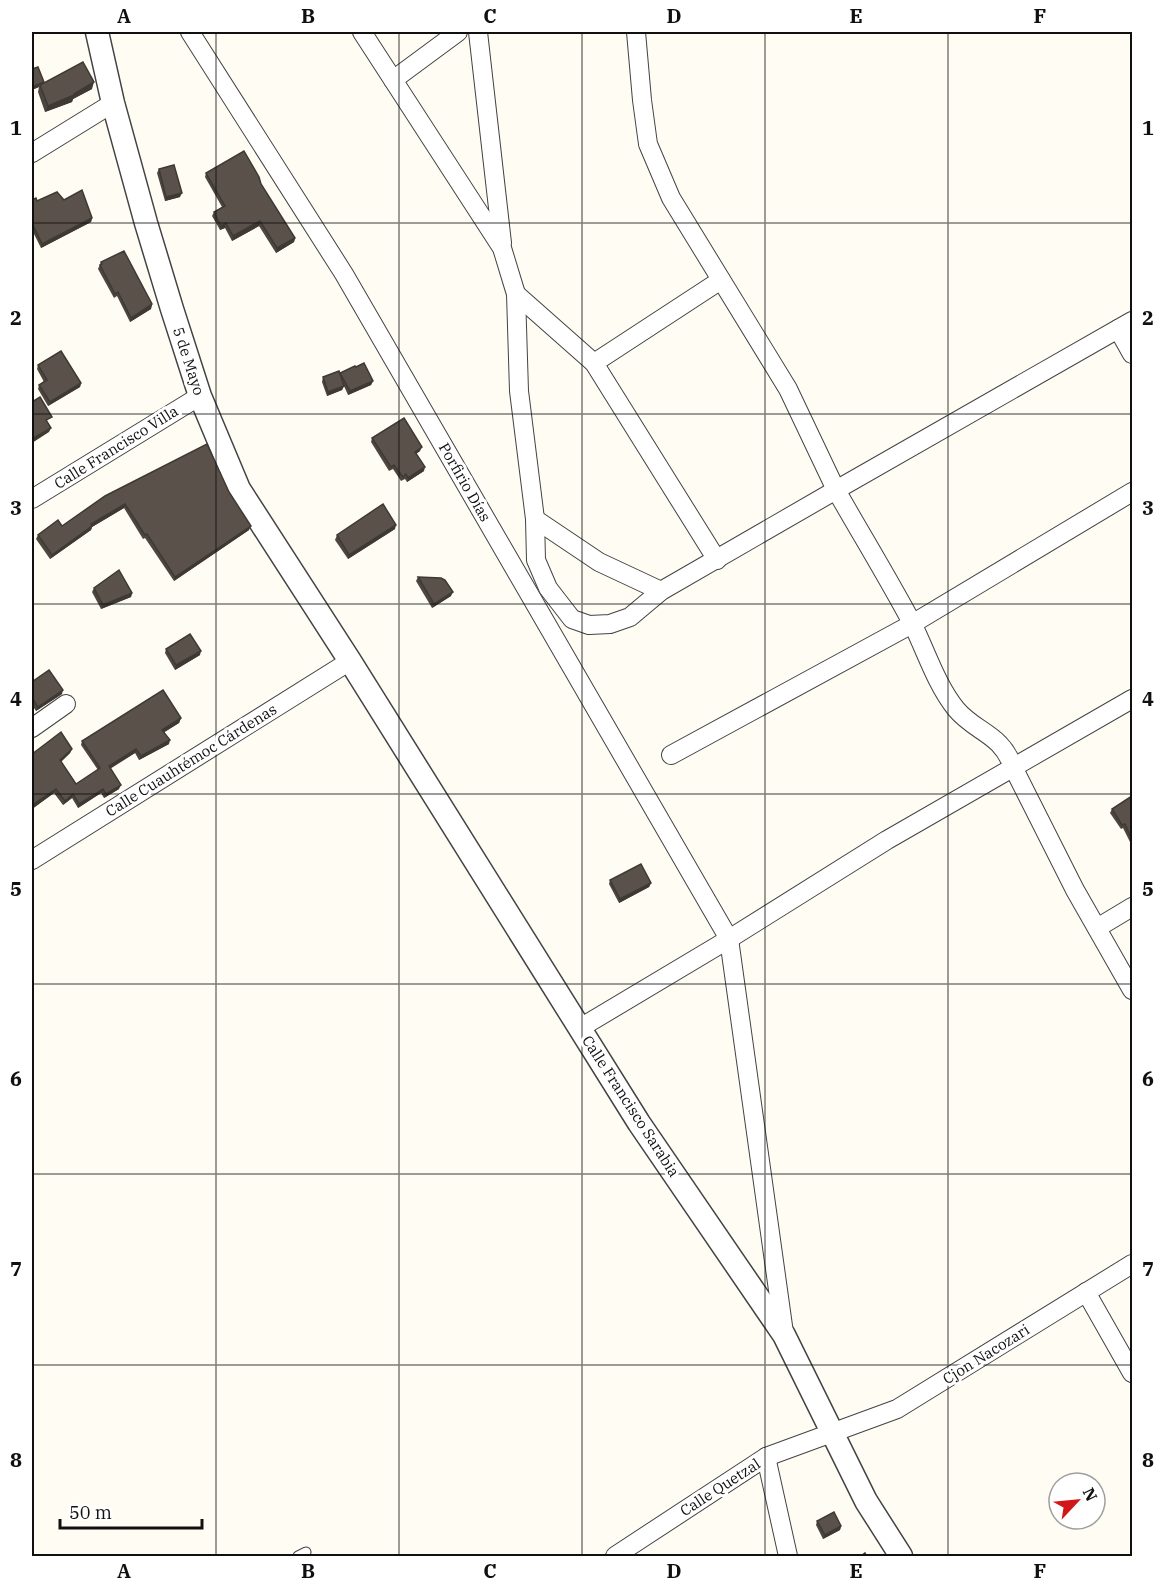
<svg xmlns="http://www.w3.org/2000/svg" width="1164" height="1588" font-family="'IBM Plex Serif',serif">
	<style>
		.lines { fill: none; stroke-linecap: round; stroke-linejoin: round }
		.service-casing { stroke: #434343; stroke-width: 11 }
		.minor-casing { stroke: #434343; stroke-width: 20 }
		.tertiary-casing { stroke: #434343; stroke-width: 25 }
		.service { stroke: #fff; stroke-width: 9 }
		.minor { stroke: #fff; stroke-width: 18 }
		.tertiary { stroke: #fff; stroke-width: 22 }
		.wall { fill: #4d4640 }
		.shaded-wall { fill: #3f3934 }
		.building { fill: #5a514b; stroke: #3f3934; stroke-width: 1.5 }
		.grid { fill: none; stroke: #101010; stroke-width: 1.5; stroke-opacity: 0.55 }
		.labels { text-anchor: middle; dominant-baseline: central; stroke-width: 6; stroke-linejoin: round; paint-order: stroke }
		.street-label { font-size: 15px; fill: #101010; stroke: #fff }
		.neatline { fill: none; stroke: #101010; stroke-width: 2 }
		.grid-label { font-size: 20px; text-anchor: middle; font-weight: bold; fill: #101010 }
	</style>
	<rect width="100%" height="100%" fill="#fffdf3"/>
	<g class="lines">
		<defs>
			<polyline id="service" points="298,1556 306,1552"/>
			<g id="minor">
				<polyline points="190,32 344,274 729,939 784,1333"/>
				<path d="M362,32L502,248L516,294L519,391L535,519L536,560L548,588L572,619L589,625L610,624L630,617L661,591L836,490C861,534 888,578 912,623C926,651 936,684 956,709C976,733 1001,733 1013,767L1075,890L1132,990"/>
				<polyline points="478,32 502,243"/>
				<polyline points="636,32 642,100 648,144 671,198 788,389 836,490 1132,321"/>
				<polyline points="393,80 458,32"/>
				<polyline points="32,153 113,103"/>
				<polyline points="516,294 594,363 717,560"/>
				<polyline points="1118,329 1132,354"/>
				<polyline points="594,363 721,280"/>
				<polyline points="32,499 200,396"/>
				<polyline points="535,519 599,562 661,591"/>
				<polyline points="32,728 66,704"/>
				<polyline points="671,755 912,624 1132,492"/>
				<polyline points="32,860 350,661"/>
				<polyline points="1097,928 1132,907"/>
				<polyline points="580,1028 729,939 887,840 1132,699"/>
				<polyline points="1086,1292 1132,1373"/>
				<polyline points="766,1457 788,1556"/>
				<polyline points="615,1556 766,1457 897,1409 1132,1264"/>
			</g>
			<polyline id="tertiary" points="97,32 113,103 146,223 172,309 200,396 239,489 350,661 639,1123 784,1335 866,1501 901,1556"/>
		</defs>
		<use href="#service" class="service-casing"/>
		<use href="#minor" class="minor-casing"/>
		<use href="#tertiary" class="tertiary-casing"/>
		<use href="#service" class="service"/>
		<use href="#minor" class="minor"/>
		<use href="#tertiary" class="tertiary"/>
	</g>
	<g class="wall">
		<polygon points="43,84 92,89 73,99 72,102 45,112 38,92 39,87 32,90"/>
		<polygon points="159,169 180,197 165,201 157,173"/>
		<polygon points="206,173 261,184 295,238 294,242 276,253 259,226 232,241 225,228 220,230 212,216 214,212 222,207 205,177"/>
		<polygon points="32,200 64,200 92,218 91,222 41,248 32,230"/>
		<polygon points="101,262 152,304 151,309 130,322 117,296 114,298 98,269"/>
		<polygon points="38,365 81,383 80,387 48,406 38,389 39,385 44,382 37,369"/>
		<polygon points="356,367 373,381 371,385 348,395 344,386 342,390 327,396 322,382 323,377 340,374 340,373"/>
		<polygon points="372,438 420,451 416,454 424,471 407,482 405,479 401,481 393,469 389,471 371,442"/>
		<polygon points="229,492 249,530 174,581 145,538 143,539 124,508 92,527 91,530 50,559 36,539 38,535 62,526 105,496"/>
		<polygon points="395,529 348,559 335,540 337,535"/>
		<polygon points="418,577 451,596 432,608 416,581"/>
		<polygon points="94,588 132,593 131,597 101,609 92,592"/>
		<polygon points="166,649 200,655 175,670 165,653"/>
		<polygon points="32,682 62,694 36,711 32,705"/>
		<polygon points="181,718 179,723 164,732 169,744 139,760 135,753 110,769 119,789 104,798 101,793 78,808 72,798 63,805 54,793 32,809 32,754 72,749 70,753 61,762 76,784 98,770 81,745 82,741"/>
		<polygon points="1132,796 1132,846 1123,828 1121,829 1110,813 1112,809"/>
		<polygon points="610,880 651,883 649,887 619,903 609,884"/>
		<polygon points="817,1521 841,1526 840,1530 823,1539 816,1525"/>
	</g>
	<g class="shaded-wall">
		<polygon points="44,82 42,86 40,85 39,87 32,90 32,87"/>
		<polygon points="94,82 92,89 73,99 72,102 45,112 48,106 74,94"/>
		<polygon points="182,193 180,197 165,201 166,197"/>
		<polygon points="92,218 91,222 41,248 42,244"/>
		<polygon points="260,221 259,226 232,241 233,236"/>
		<polygon points="226,223 225,228 220,230 221,226"/>
		<polygon points="295,238 294,242 276,253 277,248"/>
		<polygon points="152,304 151,309 130,322 131,318"/>
		<polygon points="373,381 371,385 348,395 350,391"/>
		<polygon points="81,383 80,387 48,406 50,402"/>
		<polygon points="344,386 342,390 327,396 328,392"/>
		<polygon points="51,428 49,432 32,443 32,439"/>
		<polygon points="422,447 420,451 413,456 415,452"/>
		<polygon points="425,467 424,471 407,482 408,478"/>
		<polygon points="125,504 124,508 92,527 91,530 50,559 52,555 91,524"/>
		<polygon points="396,525 395,529 348,559 349,555"/>
		<polygon points="251,526 249,530 174,581 175,577"/>
		<polygon points="453,592 451,596 432,608 434,604"/>
		<polygon points="132,593 131,597 101,609 103,605"/>
		<polygon points="201,651 200,655 175,670 176,665"/>
		<polygon points="63,690 62,694 36,711 38,707"/>
		<polygon points="181,718 179,723 160,735 162,730"/>
		<polygon points="170,740 169,744 139,760 141,756"/>
		<polygon points="72,749 70,753 58,764 60,760"/>
		<polygon points="136,749 135,753 107,770 109,766"/>
		<polygon points="121,785 119,789 104,798 106,794"/>
		<polygon points="56,789 54,793 32,809 32,805"/>
		<polygon points="103,789 101,793 78,808 79,804"/>
		<polygon points="73,794 72,798 63,805 65,801"/>
		<polygon points="651,883 649,887 619,903 620,899"/>
		<polygon points="841,1526 840,1530 823,1539 825,1535"/>
	</g>
	<g class="building">
		<polygon points="83,62 94,82 74,94 74,95 48,106 40,85"/>
		<polygon points="38,67 44,82 32,87 32,69"/>
		<polygon points="244,151 259,177 261,184 295,238 277,248 260,221 233,236 226,223 221,226 214,212 225,206 206,173"/>
		<polygon points="174,165 182,193 166,197 159,169"/>
		<polygon points="82,190 92,218 42,244 32,223 32,200 36,198 37,201 57,192 64,200"/>
		<polygon points="124,251 152,304 131,318 118,292 115,294 100,265 102,264 101,262"/>
		<polygon points="61,351 81,383 50,402 39,385 47,380 38,365"/>
		<polygon points="364,363 373,381 350,391 340,373 355,366 356,367"/>
		<polygon points="339,371 344,386 328,392 323,377"/>
		<polygon points="40,397 52,417 46,420 51,428 32,439 32,402"/>
		<polygon points="404,418 422,447 415,452 425,467 408,478 406,474 403,477 394,465 391,467 372,438"/>
		<polygon points="207,444 229,492 251,526 175,577 147,534 145,535 125,504 91,524 92,526 52,555 38,535 58,520 62,526 105,496"/>
		<polygon points="383,504 396,525 349,555 337,535"/>
		<polygon points="119,570 132,593 103,605 94,588"/>
		<polygon points="418,577 441,578 445,580 453,592 434,604"/>
		<polygon points="190,634 201,651 176,665 166,649"/>
		<polygon points="49,670 63,690 38,707 32,698 32,682"/>
		<polygon points="163,690 181,718 162,730 170,740 141,756 136,749 109,766 121,785 106,794 103,789 79,804 73,794 65,801 56,789 32,805 32,754 44,745 61,732 72,749 60,760 76,784 100,768 82,741"/>
		<polygon points="1132,796 1132,840 1125,824 1122,825 1112,809"/>
		<polygon points="641,864 651,883 620,899 610,880"/>
		<polygon points="834,1512 841,1526 825,1535 817,1521"/>
		<polygon points="865,1553 867,1557 860,1557"/>
	</g>
	<path class="grid" d="M216,32V1556M399,32V1556M582,32V1556M765,32V1556M948,32V1556M32,223H1132M32,414H1132M32,604H1132M32,794H1132M32,984H1132M32,1174H1132M32,1365H1132"/>
	<g class="labels">
		<g class="street-label">
			<text transform="translate(189 361) rotate(72)">5 de Mayo</text>
			<text transform="translate(116 447) rotate(-32)">Calle Francisco Villa</text>
			<text transform="translate(465 482) rotate(60)">Porfirio Días</text>
			<text transform="translate(191 760) rotate(-32)">Calle Cuauhtémoc Cárdenas</text>
			<text transform="translate(631 1106) rotate(57)">Calle Francisco Sarabia</text>
			<text transform="translate(986 1354) rotate(-32)">Cjon Nacozari</text>
			<text transform="translate(720 1487) rotate(-33)">Calle Quetzal</text>
		</g>
	</g>
	<rect width="1164" height="1588" fill="none" stroke="#ffffff" stroke-width="66"/>
	<g transform="translate(1077 1501) rotate(64)"><circle r="28" fill="#ffffff" stroke="#9f9f9f" stroke-width="1.5"/>
	<path d="M0-4.5L10 22L0 15L-10 22Z" fill="#d11719"/>
	<text y="-9" font-size="16" font-weight="bold" text-anchor="middle" fill="#101010">N</text>
	</g>
	<path d="M60 1519v9h142v-9" fill="none" stroke="#101010" stroke-width="3"/>
	<text x="69" y="1519" font-size="18" fill="#101010" stroke="#ffffff" stroke-width="4.5" paint-order="stroke">50 m</text>
	<rect x="33" y="33" width="1098" height="1522" class="neatline"/>
	<g class="grid-label">
		<text x="124" y="23">A</text>
		<text x="308" y="23">B</text>
		<text x="490" y="23">C</text>
		<text x="674" y="23">D</text>
		<text x="856" y="23">E</text>
		<text x="1040" y="23">F</text>
		<text x="16" y="135">1</text>
		<text x="1148" y="135">1</text>
		<text x="16" y="325">2</text>
		<text x="1148" y="325">2</text>
		<text x="16" y="515">3</text>
		<text x="1148" y="515">3</text>
		<text x="16" y="706">4</text>
		<text x="1148" y="706">4</text>
		<text x="16" y="896">5</text>
		<text x="1148" y="896">5</text>
		<text x="16" y="1086">6</text>
		<text x="1148" y="1086">6</text>
		<text x="16" y="1276">7</text>
		<text x="1148" y="1276">7</text>
		<text x="16" y="1467">8</text>
		<text x="1148" y="1467">8</text>
		<text x="124" y="1578">A</text>
		<text x="308" y="1578">B</text>
		<text x="490" y="1578">C</text>
		<text x="674" y="1578">D</text>
		<text x="856" y="1578">E</text>
		<text x="1040" y="1578">F</text>
	</g>
</svg>
